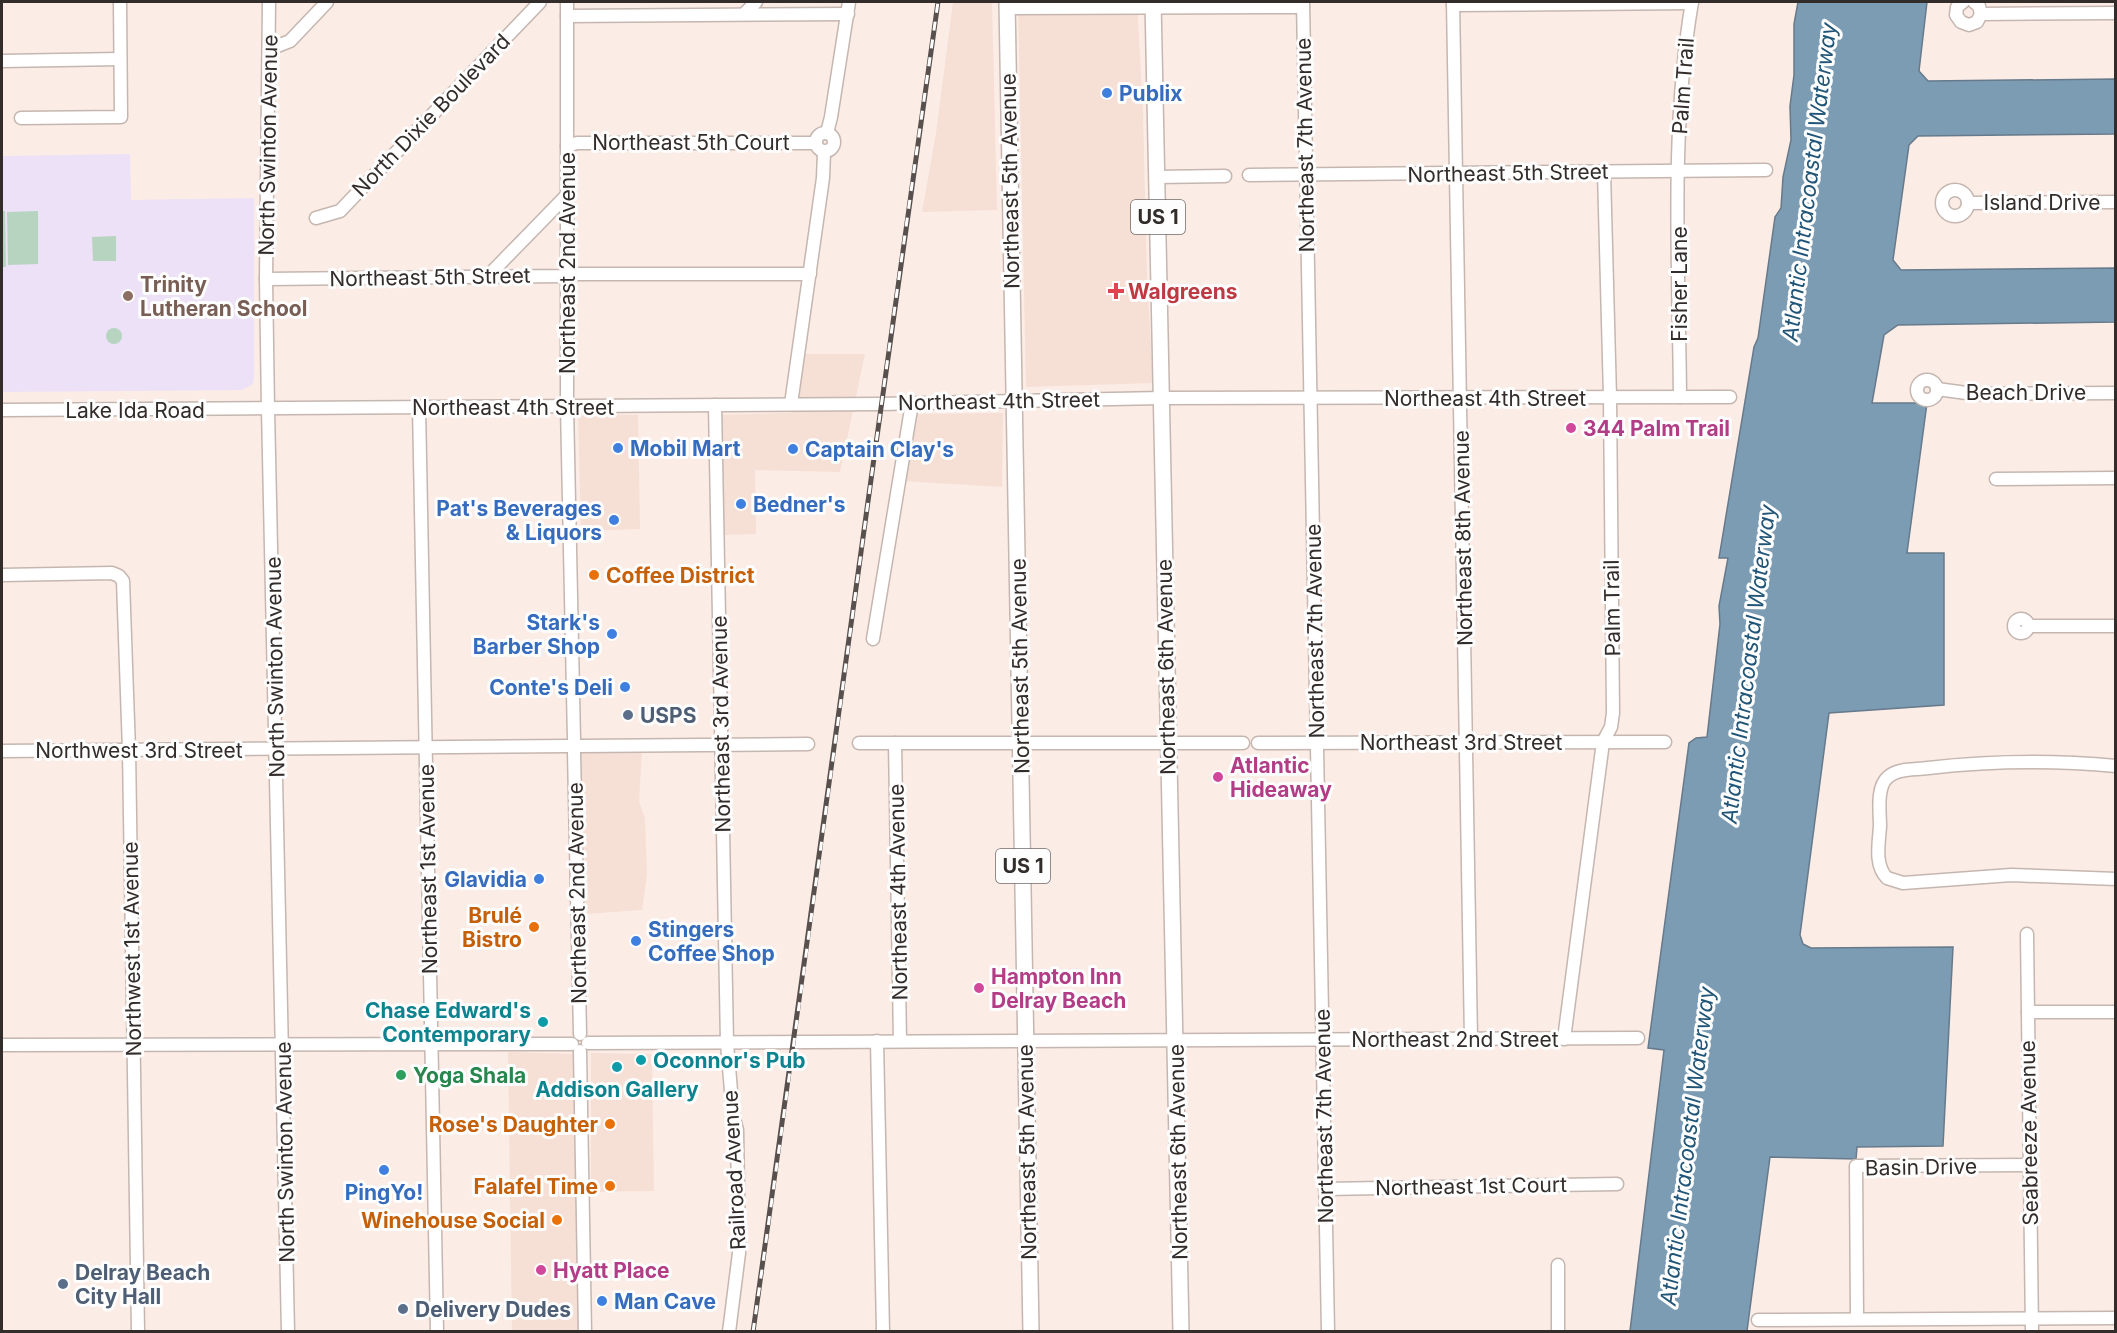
<svg xmlns="http://www.w3.org/2000/svg" width="2117" height="1333" font-family="Inter,sans-serif">
	<style>
		.built { fill: #f6dfd5 }
		.education { fill: #ece1f6 }
		.green { fill: #b7d4c0 }
		.water { fill: #7c9cb4; stroke: #667a8b; stroke-width: 1.5 }
		.lines { fill: none; stroke-linecap: round; stroke-linejoin: round }
		.minor-casing { stroke: #c5b6b0; stroke-width: 15 }
		.major-casing { stroke: #c5b6b0; stroke-width: 18 }
		.minor { stroke: #fff; stroke-width: 12 }
		.major { stroke: #fff; stroke-width: 15 }
		.rail-casing { stroke: #58504d; stroke-width: 5 }
		.rail { stroke: #fdfdfd; stroke-width: 3; stroke-dasharray: 9; stroke-linecap: butt }
		.shop-dot { fill: #3f7fe0; stroke: #fdfdfd; stroke-width: 2 }
		.health-dot { fill: #e0444e; stroke: #fdfdfd; stroke-width: 2 }
		.education-dot { fill: #8d6e63; stroke: #fdfdfd; stroke-width: 2 }
		.hotel-dot { fill: #d1479c; stroke: #fdfdfd; stroke-width: 2 }
		.food-dot { fill: #e8710a; stroke: #fdfdfd; stroke-width: 2 }
		.service-dot { fill: #5c6f8a; stroke: #fdfdfd; stroke-width: 2 }
		.culture-dot { fill: #0f9aa8; stroke: #fdfdfd; stroke-width: 2 }
		.leisure-dot { fill: #2e9e5b; stroke: #fdfdfd; stroke-width: 2 }
		.labels { text-anchor: middle; dominant-baseline: central; stroke-width: 6; stroke-linejoin: round; paint-order: stroke }
		.shield { fill: #fdfdfd; stroke: #6f6b69; stroke-width: 1.5 }
		.shield-label { font-size: 20px; font-weight: bold; fill: #322c2a }
		.street-label { font-size: 21px; fill: #322c2a; stroke: #fdfdfd }
		.shop-label { font-size: 21px; font-weight: bold; fill: #366cbe; stroke: #fdfdfd; text-anchor: start }
		.education-label { font-size: 21px; font-weight: bold; fill: #785e54; stroke: #fdfdfd; text-anchor: start }
		.health-label { font-size: 21px; font-weight: bold; fill: #be3a42; stroke: #fdfdfd; text-anchor: start }
		.hotel-label { font-size: 21px; font-weight: bold; fill: #b23c85; stroke: #fdfdfd; text-anchor: start }
		.food-label { font-size: 21px; font-weight: bold; fill: #c56008; stroke: #fdfdfd; text-anchor: end }
		.service-label { font-size: 21px; font-weight: bold; fill: #4e5e75; stroke: #fdfdfd; text-anchor: start }
		.culture-label { font-size: 21px; font-weight: bold; fill: #0d838f; stroke: #fdfdfd; text-anchor: end }
		.leisure-label { font-size: 21px; font-weight: bold; fill: #27864d; stroke: #fdfdfd; text-anchor: start }
		.water-label { font-size: 22px; font-style: italic; fill: #205578; stroke: #fdfdfd }
	</style>
	<rect width="100%" height="100%" fill="#fcece6"/>
	<g class="built">
		<polygon points="953,2 992,2 997,210 922,212 936,133"/>
		<polygon points="1018,2 1137,2 1143,112 1147,276 1153,383 1026,387"/>
		<polygon points="804,354 865,354 840,472 755,470 756,534 722,535 720,415 791,413"/>
		<polygon points="1003,413 1002,487 902,481 913,414"/>
		<polygon points="578,414 638,415 640,529 581,531"/>
		<polygon points="642,749 639,802 645,818 647,875 642,910 585,914 581,750"/>
		<polygon points="508,1052 573,1054 580,1331 512,1331"/>
		<polygon points="591,1053 652,1054 654,1191 591,1192"/>
	</g>
	<polygon class="education" points="130,154 131,200 254,198 254,376 253,384 242,390 2,392 2,156"/>
	<g class="green">
		<polygon points="2,211 5,211 6,267 2,267"/>
		<polygon points="38,211 38,264 8,265 7,212"/>
		<polygon points="116,236 116,261 93,261 92,237"/>
		<circle cx="114" cy="336" r="8"/>
	</g>
	<polygon class="water" points="1798,2 1927,2 1919,71 1928,81 2115,79 2115,134 1918,136 1909,145 1893,260 1901,270 2115,268 2115,322 1898,325 1884,335 1872,403 1927,403 1907,553 1944,553 1944,705 1829,713 1800,935 1803,944 1811,948 1953,947 1943,1146 1857,1147 1856,1159 1770,1157 1747,1331 1630,1331 1664,1050 1648,1048 1689,743 1696,738 1707,737 1720,624 1719,606 1728,558 1719,558 1754,347 1758,338 1775,217 1781,208 1783,177 1791,140 1790,106 1794,75 1794,24"/>
	<g class="lines">
		<defs>
			<g id="minor">
				<polyline points="269,2 266,279 268,409 288,1332"/>
				<polyline points="567,2 567,406 574,740"/>
				<polyline points="1303,2 1328,1332"/>
				<polyline points="1453,2 1471,1039"/>
				<polyline points="1963,2 1957,7 1956,15 1961,22 1969,25 1977,22 1981,14 1979,6 1974,2"/>
				<polyline points="1453,5 1692,3"/>
				<polyline points="1007,8 1303,7"/>
				<polyline points="744,14 756,2"/>
				<polyline points="1981,14 2116,13"/>
				<polyline points="567,16 848,14"/>
				<polyline points="270,49 290,41 327,2"/>
				<polyline points="2,61 120,59"/>
				<polyline points="21,118 121,117 120,2"/>
				<circle cx="825" cy="142" r="9"/>
				<polyline points="827,133 831,117 849,2"/>
				<polyline points="567,146 577,143 816,143"/>
				<polyline points="1249,175 1766,170"/>
				<polyline points="1157,177 1225,176"/>
				<circle cx="1955" cy="203" r="13"/>
				<polyline points="1968,203 2116,202"/>
				<polyline points="316,218 340,211 540,2"/>
				<polyline points="487,277 567,195"/>
				<polyline points="266,279 567,276 577,274 810,274"/>
				<circle cx="1927" cy="390" r="10"/>
				<polyline points="1937,389 1974,394 2116,393"/>
				<path d="M1680,397C1679,266 1670,131 1692,2"/>
				<polyline points="791,404 823,178 824,152"/>
				<polyline points="715,405 727,1043 733,1115 737,1130 739,1253 729,1332"/>
				<polyline points="419,407 437,1332"/>
				<polyline points="2,410 880,404 1161,398 1730,397"/>
				<polyline points="1996,479 2116,478"/>
				<polyline points="2,575 112,573 119,576 123,581 129,750 138,1332"/>
				<circle cx="2021" cy="626" r="7"/>
				<polyline points="2028,626 2116,626"/>
				<polyline points="873,639 912,403"/>
				<polyline points="859,743 1243,743"/>
				<polyline points="895,743 900,1041"/>
				<polyline points="1258,743 1665,742"/>
				<polyline points="580,746 808,744"/>
				<polyline points="2,751 568,746"/>
				<polyline points="574,752 580,1034"/>
				<path d="M2116,766C2053,760 1990,761 1928,768C1915,770 1898,768 1888,777C1876,787 1880,812 1880,826C1879,843 1874,865 1887,878L1903,883L2011,875L2116,879"/>
				<polyline points="2027,934 2032,1332"/>
				<polyline points="2028,1012 2116,1012"/>
				<polyline points="1564,1039 1603,742 1611,727 1613,713 1610,397 1604,172"/>
				<polyline points="877,1041 883,1332"/>
				<polyline points="588,1043 1638,1038"/>
				<polyline points="2,1045 572,1044"/>
				<polyline points="580,1051 585,1332"/>
				<polyline points="1325,1189 1617,1184"/>
				<polyline points="1857,1319 1856,1166 2030,1165"/>
				<polyline points="1758,1320 2116,1318"/>
				<polyline points="1558,1332 1558,1265"/>
			</g>
			<g id="major">
				<polyline points="1007,2 1031,1332"/>
				<polyline points="1153,2 1181,1332"/>
			</g>
		</defs>
		<use href="#minor" class="minor-casing"/>
		<use href="#major" class="major-casing"/>
		<use href="#minor" class="minor"/>
		<use href="#major" class="major"/>
		<defs>
			<path id="rail" d="M753,1332C817,888 874,445 938,2"/>
		</defs>
		<use href="#rail" class="rail-casing"/>
		<use href="#rail" class="rail"/>
	</g>
	<g class="shop-dot">
		<circle cx="1107" cy="93" r="6"/>
		<circle cx="618" cy="448" r="6"/>
		<circle cx="793" cy="449" r="6"/>
		<circle cx="741" cy="504" r="6"/>
		<circle cx="614" cy="520" r="6"/>
		<circle cx="612" cy="634" r="6"/>
		<circle cx="625" cy="687" r="6"/>
		<circle cx="539" cy="879" r="6"/>
		<circle cx="636" cy="941" r="6"/>
		<circle cx="384" cy="1170" r="6"/>
		<circle cx="602" cy="1301" r="6"/>
	</g>
	<path class="health-dot" d="M1113 282h6v6h6v6h-6v6h-6v-6h-6v-6h6z"/>
	<circle class="education-dot" cx="128" cy="296" r="6"/>
	<g class="hotel-dot">
		<circle cx="1571" cy="428" r="6"/>
		<circle cx="1218" cy="777" r="6"/>
		<circle cx="979" cy="988" r="6"/>
		<circle cx="541" cy="1270" r="6"/>
	</g>
	<g class="food-dot">
		<circle cx="594" cy="575" r="6"/>
		<circle cx="534" cy="927" r="6"/>
		<circle cx="610" cy="1124" r="6"/>
		<circle cx="610" cy="1186" r="6"/>
		<circle cx="557" cy="1220" r="6"/>
	</g>
	<g class="service-dot">
		<circle cx="628" cy="715" r="6"/>
		<circle cx="63" cy="1284" r="6"/>
		<circle cx="403" cy="1309" r="6"/>
	</g>
	<g class="culture-dot">
		<circle cx="543" cy="1022" r="6"/>
		<circle cx="641" cy="1060" r="6"/>
		<circle cx="617" cy="1067" r="6"/>
	</g>
	<circle class="leisure-dot" cx="401" cy="1075" r="6"/>
	<g class="labels">
		<g class="shield">
			<rect x="1131" y="200" width="54" height="34" rx="4.5"/>
			<rect x="996" y="849" width="54" height="34" rx="4.5"/>
		</g>
		<g class="shield-label">
			<text x="1158" y="217">US 1</text>
			<text x="1023" y="866">US 1</text>
		</g>
		<g class="street-label">
			<text transform="translate(1683 86) rotate(-86)">Palm Trail</text>
			<text transform="translate(431 115) rotate(-46)">North Dixie Boulevard</text>
			<text x="691" y="142">Northeast 5th Court</text>
			<text transform="translate(268 145) rotate(-89)">North Swinton Avenue</text>
			<text transform="translate(1305 145) rotate(-91)">Northeast 7th Avenue</text>
			<text transform="translate(1508 173) rotate(-1)">Northeast 5th Street</text>
			<text transform="translate(1010 181) rotate(-91)">Northeast 5th Avenue</text>
			<text x="2042" y="202">Island Drive</text>
			<text transform="translate(567 263) rotate(-90)">Northeast 2nd Avenue</text>
			<text transform="translate(430 277) rotate(-1)">Northeast 5th Street</text>
			<text transform="translate(1679 284) rotate(-90)">Fisher Lane</text>
			<text x="2026" y="392">Beach Drive</text>
			<text x="1485" y="398">Northeast 4th Street</text>
			<text transform="translate(999 401) rotate(-1)">Northeast 4th Street</text>
			<text x="513" y="407">Northeast 4th Street</text>
			<text x="135" y="410">Lake Ida Road</text>
			<text transform="translate(1463 538) rotate(-91)">Northeast 8th Avenue</text>
			<text transform="translate(1612 608) rotate(-91)">Palm Trail</text>
			<text transform="translate(1315 631) rotate(-91)">Northeast 7th Avenue</text>
			<text transform="translate(1020 666) rotate(-91)">Northeast 5th Avenue</text>
			<text transform="translate(275 667) rotate(-91)">North Swinton Avenue</text>
			<text transform="translate(1166 667) rotate(-91)">Northeast 6th Avenue</text>
			<text transform="translate(721 724) rotate(-91)">Northeast 3rd Avenue</text>
			<text x="1461" y="742">Northeast 3rd Street</text>
			<text x="139" y="750">Northwest 3rd Street</text>
			<text transform="translate(428 869) rotate(-91)">Northeast 1st Avenue</text>
			<text transform="translate(898 892) rotate(-91)">Northeast 4th Avenue</text>
			<text transform="translate(577 893) rotate(-91)">Northeast 2nd Avenue</text>
			<text transform="translate(132 949) rotate(-91)">Northwest 1st Avenue</text>
			<text x="1455" y="1039">Northeast 2nd Street</text>
			<text transform="translate(1324 1116) rotate(-91)">Northeast 7th Avenue</text>
			<text transform="translate(2029 1133) rotate(-91)">Seabreeze Avenue</text>
			<text transform="translate(285 1152) rotate(-91)">North Swinton Avenue</text>
			<text transform="translate(1027 1152) rotate(-91)">Northeast 5th Avenue</text>
			<text transform="translate(1178 1152) rotate(-91)">Northeast 6th Avenue</text>
			<text transform="translate(1921 1167) rotate(-1)">Basin Drive</text>
			<text transform="translate(734 1170) rotate(-93)">Railroad Avenue</text>
			<text transform="translate(1471 1186) rotate(-1)">Northeast 1st Court</text>
		</g>
		<g class="shop-label">
			<text x="1119" y="93">Publix</text>
			<text x="630" y="448">Mobil Mart</text>
			<text x="805" y="449">Captain Clay's</text>
			<text x="753" y="504">Bedner's</text>
			<text x="602" y="508" text-anchor="end">Pat's Beverages<tspan x="602" dy="24">&amp; Liquors</tspan></text>
			<text x="600" y="622" text-anchor="end">Stark's<tspan x="600" dy="24">Barber Shop</tspan></text>
			<text x="613" y="687" text-anchor="end">Conte's Deli</text>
			<text x="527" y="879" text-anchor="end">Glavidia</text>
			<text x="648" y="929">Stingers<tspan x="648" dy="24">Coffee Shop</tspan></text>
			<text x="384" y="1192" text-anchor="middle">PingYo!</text>
			<text x="614" y="1301">Man Cave</text>
		</g>
		<g class="education-label">
			<text x="140" y="284">Trinity<tspan x="140" dy="24">Lutheran School</tspan></text>
		</g>
		<g class="health-label">
			<text x="1128" y="291">Walgreens</text>
		</g>
		<g class="hotel-label">
			<text x="1583" y="428">344 Palm Trail</text>
			<text x="1230" y="765">Atlantic<tspan x="1230" dy="24">Hideaway</tspan></text>
			<text x="991" y="976">Hampton Inn<tspan x="991" dy="24">Delray Beach</tspan></text>
			<text x="553" y="1270">Hyatt Place</text>
		</g>
		<g class="food-label">
			<text x="606" y="575" text-anchor="start">Coffee District</text>
			<text x="522" y="915">Brulé<tspan x="522" dy="24">Bistro</tspan></text>
			<text x="598" y="1124">Rose's Daughter</text>
			<text x="598" y="1186">Falafel Time</text>
			<text x="545" y="1220">Winehouse Social</text>
		</g>
		<g class="service-label">
			<text x="640" y="715">USPS</text>
			<text x="75" y="1272">Delray Beach<tspan x="75" dy="24">City Hall</tspan></text>
			<text x="415" y="1309">Delivery Dudes</text>
		</g>
		<g class="culture-label">
			<text x="531" y="1010">Chase Edward's<tspan x="531" dy="24">Contemporary</tspan></text>
			<text x="653" y="1060" text-anchor="start">Oconnor's Pub</text>
			<text x="617" y="1089" text-anchor="middle">Addison Gallery</text>
		</g>
		<g class="leisure-label">
			<text x="413" y="1075">Yoga Shala</text>
		</g>
		<g class="water-label">
			<text transform="translate(1809 182) rotate(-83)">Atlantic Intracoastal Waterway</text>
			<text transform="translate(1748 664) rotate(-83)">Atlantic Intracoastal Waterway</text>
			<text transform="translate(1687 1146) rotate(-83)">Atlantic Intracoastal Waterway</text>
		</g>
	</g>
	<rect width="2117" height="1333" fill="none" stroke="#322c2a" stroke-width="6"/>
</svg>
